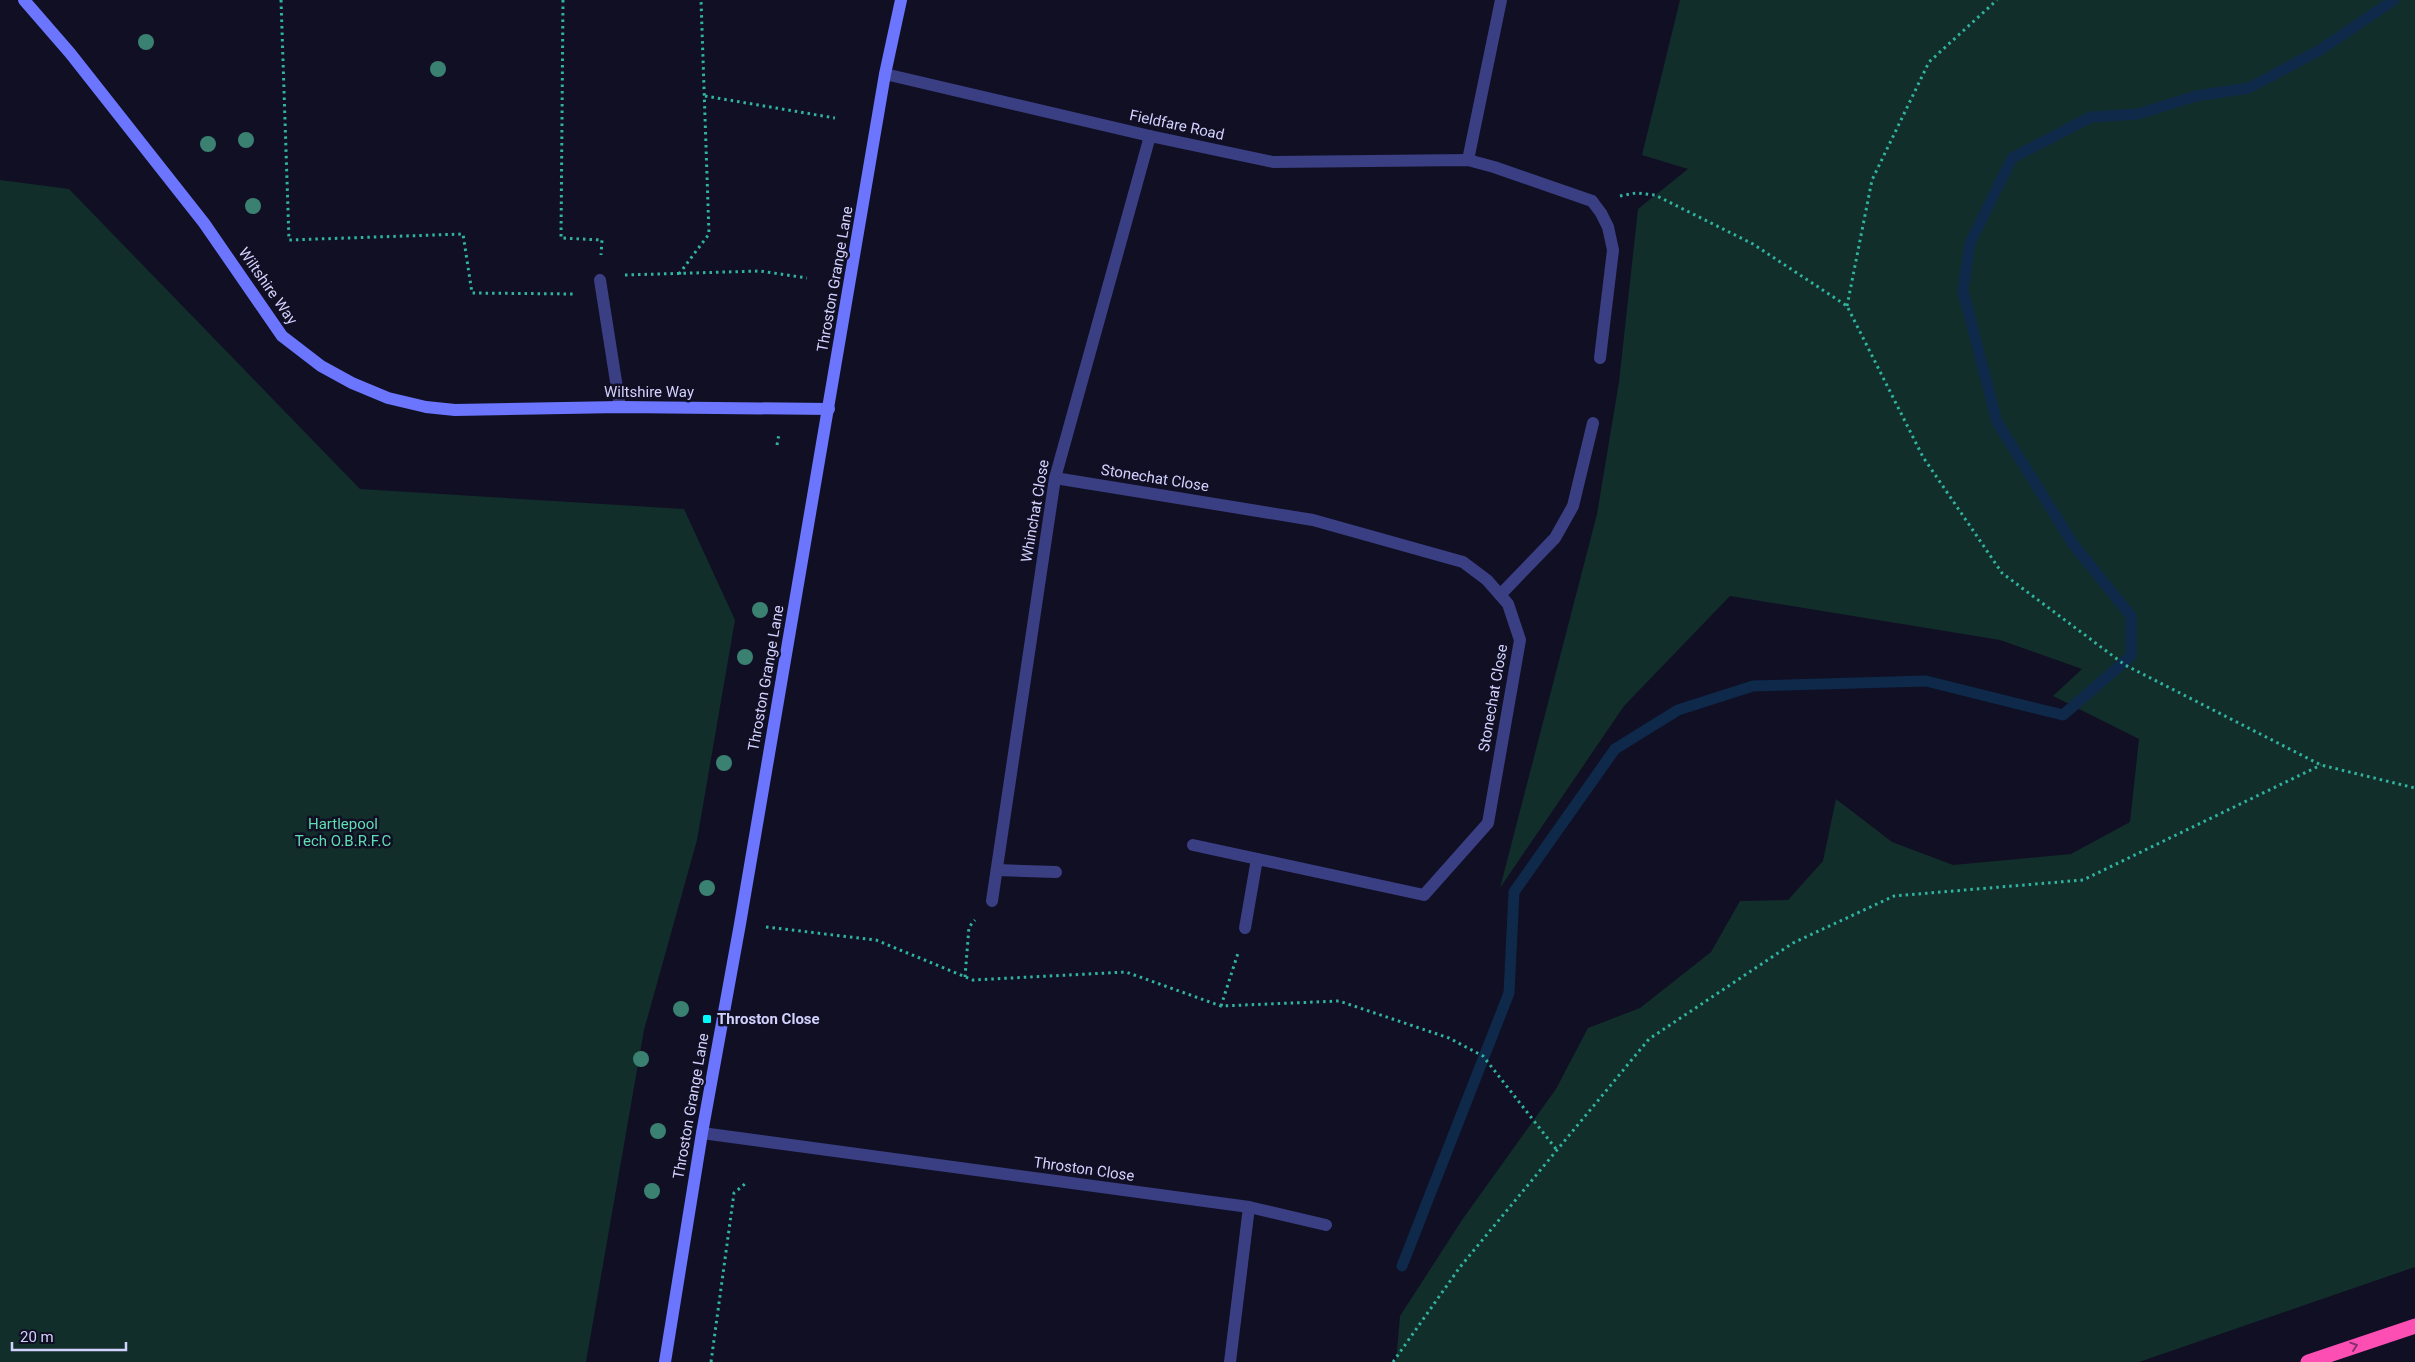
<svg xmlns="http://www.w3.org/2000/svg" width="2415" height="1362" font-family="Roboto,sans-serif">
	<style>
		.green { fill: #122e2a }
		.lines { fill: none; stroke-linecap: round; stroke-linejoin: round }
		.stream { stroke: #0e2949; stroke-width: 11 }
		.path { stroke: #30b4a0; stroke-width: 3; stroke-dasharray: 2.5 4; stroke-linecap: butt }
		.lane { stroke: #3a3e82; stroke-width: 12 }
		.street { stroke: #3a3e82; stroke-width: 12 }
		.secondary { stroke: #6b75fd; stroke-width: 12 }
		.highway { stroke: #fd4fb3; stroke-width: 15 }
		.tree { fill: #3b8172 }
		.oneway { stroke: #862f6c }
		.poi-dot { fill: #03f8f9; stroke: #100f24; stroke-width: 2 }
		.labels { text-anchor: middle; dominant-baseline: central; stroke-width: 5; stroke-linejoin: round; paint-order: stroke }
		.street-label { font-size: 15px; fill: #d3d2fe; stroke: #100f24 }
		.park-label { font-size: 15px; fill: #5fdeb2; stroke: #100f24 }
		.poi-label { font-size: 15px; font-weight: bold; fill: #d3d2fe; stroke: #100f24; text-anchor: start }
	</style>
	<rect width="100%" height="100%" fill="#100f24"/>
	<g class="green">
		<polygon points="1680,0 2415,0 2415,1267 2139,1362 1396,1362 1400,1316 1462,1220 1556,1089 1588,1028 1640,1008 1711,952 1740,901 1788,900 1823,861 1836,799 1892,842 1953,865 2071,854 2130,822 2139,739 2053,696 2082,669 2000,640 1730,596 1624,706 1500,888 1597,514 1619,382 1638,209 1688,169 1642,155"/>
		<polygon points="0,180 69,189 360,489 684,509 735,620 697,840 644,1030 586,1362 0,1362"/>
	</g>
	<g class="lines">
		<polyline class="stream" points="1402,1266 1509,993 1514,892 1615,749 1678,710 1753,686 1926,681 2063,715 2131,656 2131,616 2073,544 1997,422 1963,291 1970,243 2012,158 2091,117 2138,114 2196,96 2249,88 2320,50 2394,0"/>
		<g class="path">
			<polyline points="281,0 289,240 463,234 472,293 576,294"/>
			<polyline points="563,0 561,238 602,240 601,255"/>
			<polyline points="705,96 835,118"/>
			<polyline points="1620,196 1636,193 1655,195 1753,244 1847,306 1923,457 2002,573 2125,665 2321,765 2415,788"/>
			<polyline points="679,274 709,234 701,0"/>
			<polyline points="625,275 760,271 807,278"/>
			<polyline points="1847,306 1872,180 1929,62 1997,0"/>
			<polyline points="777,445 779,434"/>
			<polyline points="766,927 876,940 973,980 1126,972 1221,1006 1339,1001 1449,1038 1483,1056 1556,1149"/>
			<polyline points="965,977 969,927 975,920"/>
			<polyline points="1221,1006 1238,953"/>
			<polyline points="711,1362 734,1193 746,1183"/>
			<polyline points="1393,1362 1460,1267 1649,1039 1793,943 1894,896 2083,880 2321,765"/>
		</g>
		<g class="lane">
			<polyline points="1592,201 1601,213 1608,227 1613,250 1600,358"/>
			<polyline points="600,280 620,407"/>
			<polyline points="1500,595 1555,538 1573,506 1593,423"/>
		</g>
		<g class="street">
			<polyline points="885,74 1150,136 1273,162 1468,160 1494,167 1592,201"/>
			<polyline points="1468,160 1501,0"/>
			<polyline points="1055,478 1313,520 1463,562 1487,580 1508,604 1520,640 1488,823 1424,895 1193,845"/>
			<polyline points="997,870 1056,872"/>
			<polyline points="992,901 1055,478 1150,136"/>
			<polyline points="1245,928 1257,859"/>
			<polyline points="702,1133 1249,1207 1230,1362"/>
			<polyline points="1249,1207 1326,1225"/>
		</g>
		<g class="secondary">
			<polyline points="24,0 70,53 204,223 282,336 321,366 352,383 388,398 426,407 455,410 620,407 829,409"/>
			<polyline points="665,1362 702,1133 740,924 885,74 901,0"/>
		</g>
		<polyline class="highway" points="2308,1362 2415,1326"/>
	</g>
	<g class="tree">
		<circle cx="146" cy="42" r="8"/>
		<circle cx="438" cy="69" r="8"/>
		<circle cx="246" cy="140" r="8"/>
		<circle cx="208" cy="144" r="8"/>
		<circle cx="253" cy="206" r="8"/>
		<circle cx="760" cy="610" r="8"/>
		<circle cx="745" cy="657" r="8"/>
		<circle cx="724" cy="763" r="8"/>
		<circle cx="707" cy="888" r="8"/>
		<circle cx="681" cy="1009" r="8"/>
		<circle cx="641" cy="1059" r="8"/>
		<circle cx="658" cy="1131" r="8"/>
		<circle cx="652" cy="1191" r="8"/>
	</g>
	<defs><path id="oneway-chevron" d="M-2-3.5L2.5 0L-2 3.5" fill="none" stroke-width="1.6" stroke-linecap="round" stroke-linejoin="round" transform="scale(1.25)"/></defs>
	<use class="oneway" href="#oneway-chevron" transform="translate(2354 1346) rotate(-19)"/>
	<rect class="poi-dot" x="702" y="1014" width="10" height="10" rx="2.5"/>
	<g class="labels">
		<g class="street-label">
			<text transform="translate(1177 125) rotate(12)">Fieldfare Road</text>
			<text transform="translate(835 279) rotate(-80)">Throston Grange Lane</text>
			<text transform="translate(268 286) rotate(55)">Wiltshire Way</text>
			<text x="649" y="392">Wiltshire Way</text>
			<text transform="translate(1155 478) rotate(9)">Stonechat Close</text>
			<text transform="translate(1035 511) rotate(-80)">Whinchat Close</text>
			<text transform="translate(766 678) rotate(-80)">Throston Grange Lane</text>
			<text transform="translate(1493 698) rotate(-80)">Stonechat Close</text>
			<text transform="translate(691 1106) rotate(-80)">Throston Grange Lane</text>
			<text transform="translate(1084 1169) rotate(8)">Throston Close</text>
		</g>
		<g class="park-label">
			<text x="343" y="824">Hartlepool<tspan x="343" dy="17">Tech O.B.R.F.C</tspan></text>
		</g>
		<g class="poi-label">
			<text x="717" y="1019">Throston Close</text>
		</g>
	</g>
	<path d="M12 1342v8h114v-8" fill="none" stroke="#d3d2fe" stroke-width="2.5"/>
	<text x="20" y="1342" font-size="15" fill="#d3d2fe" stroke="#100f24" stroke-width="4" paint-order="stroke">20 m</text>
</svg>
